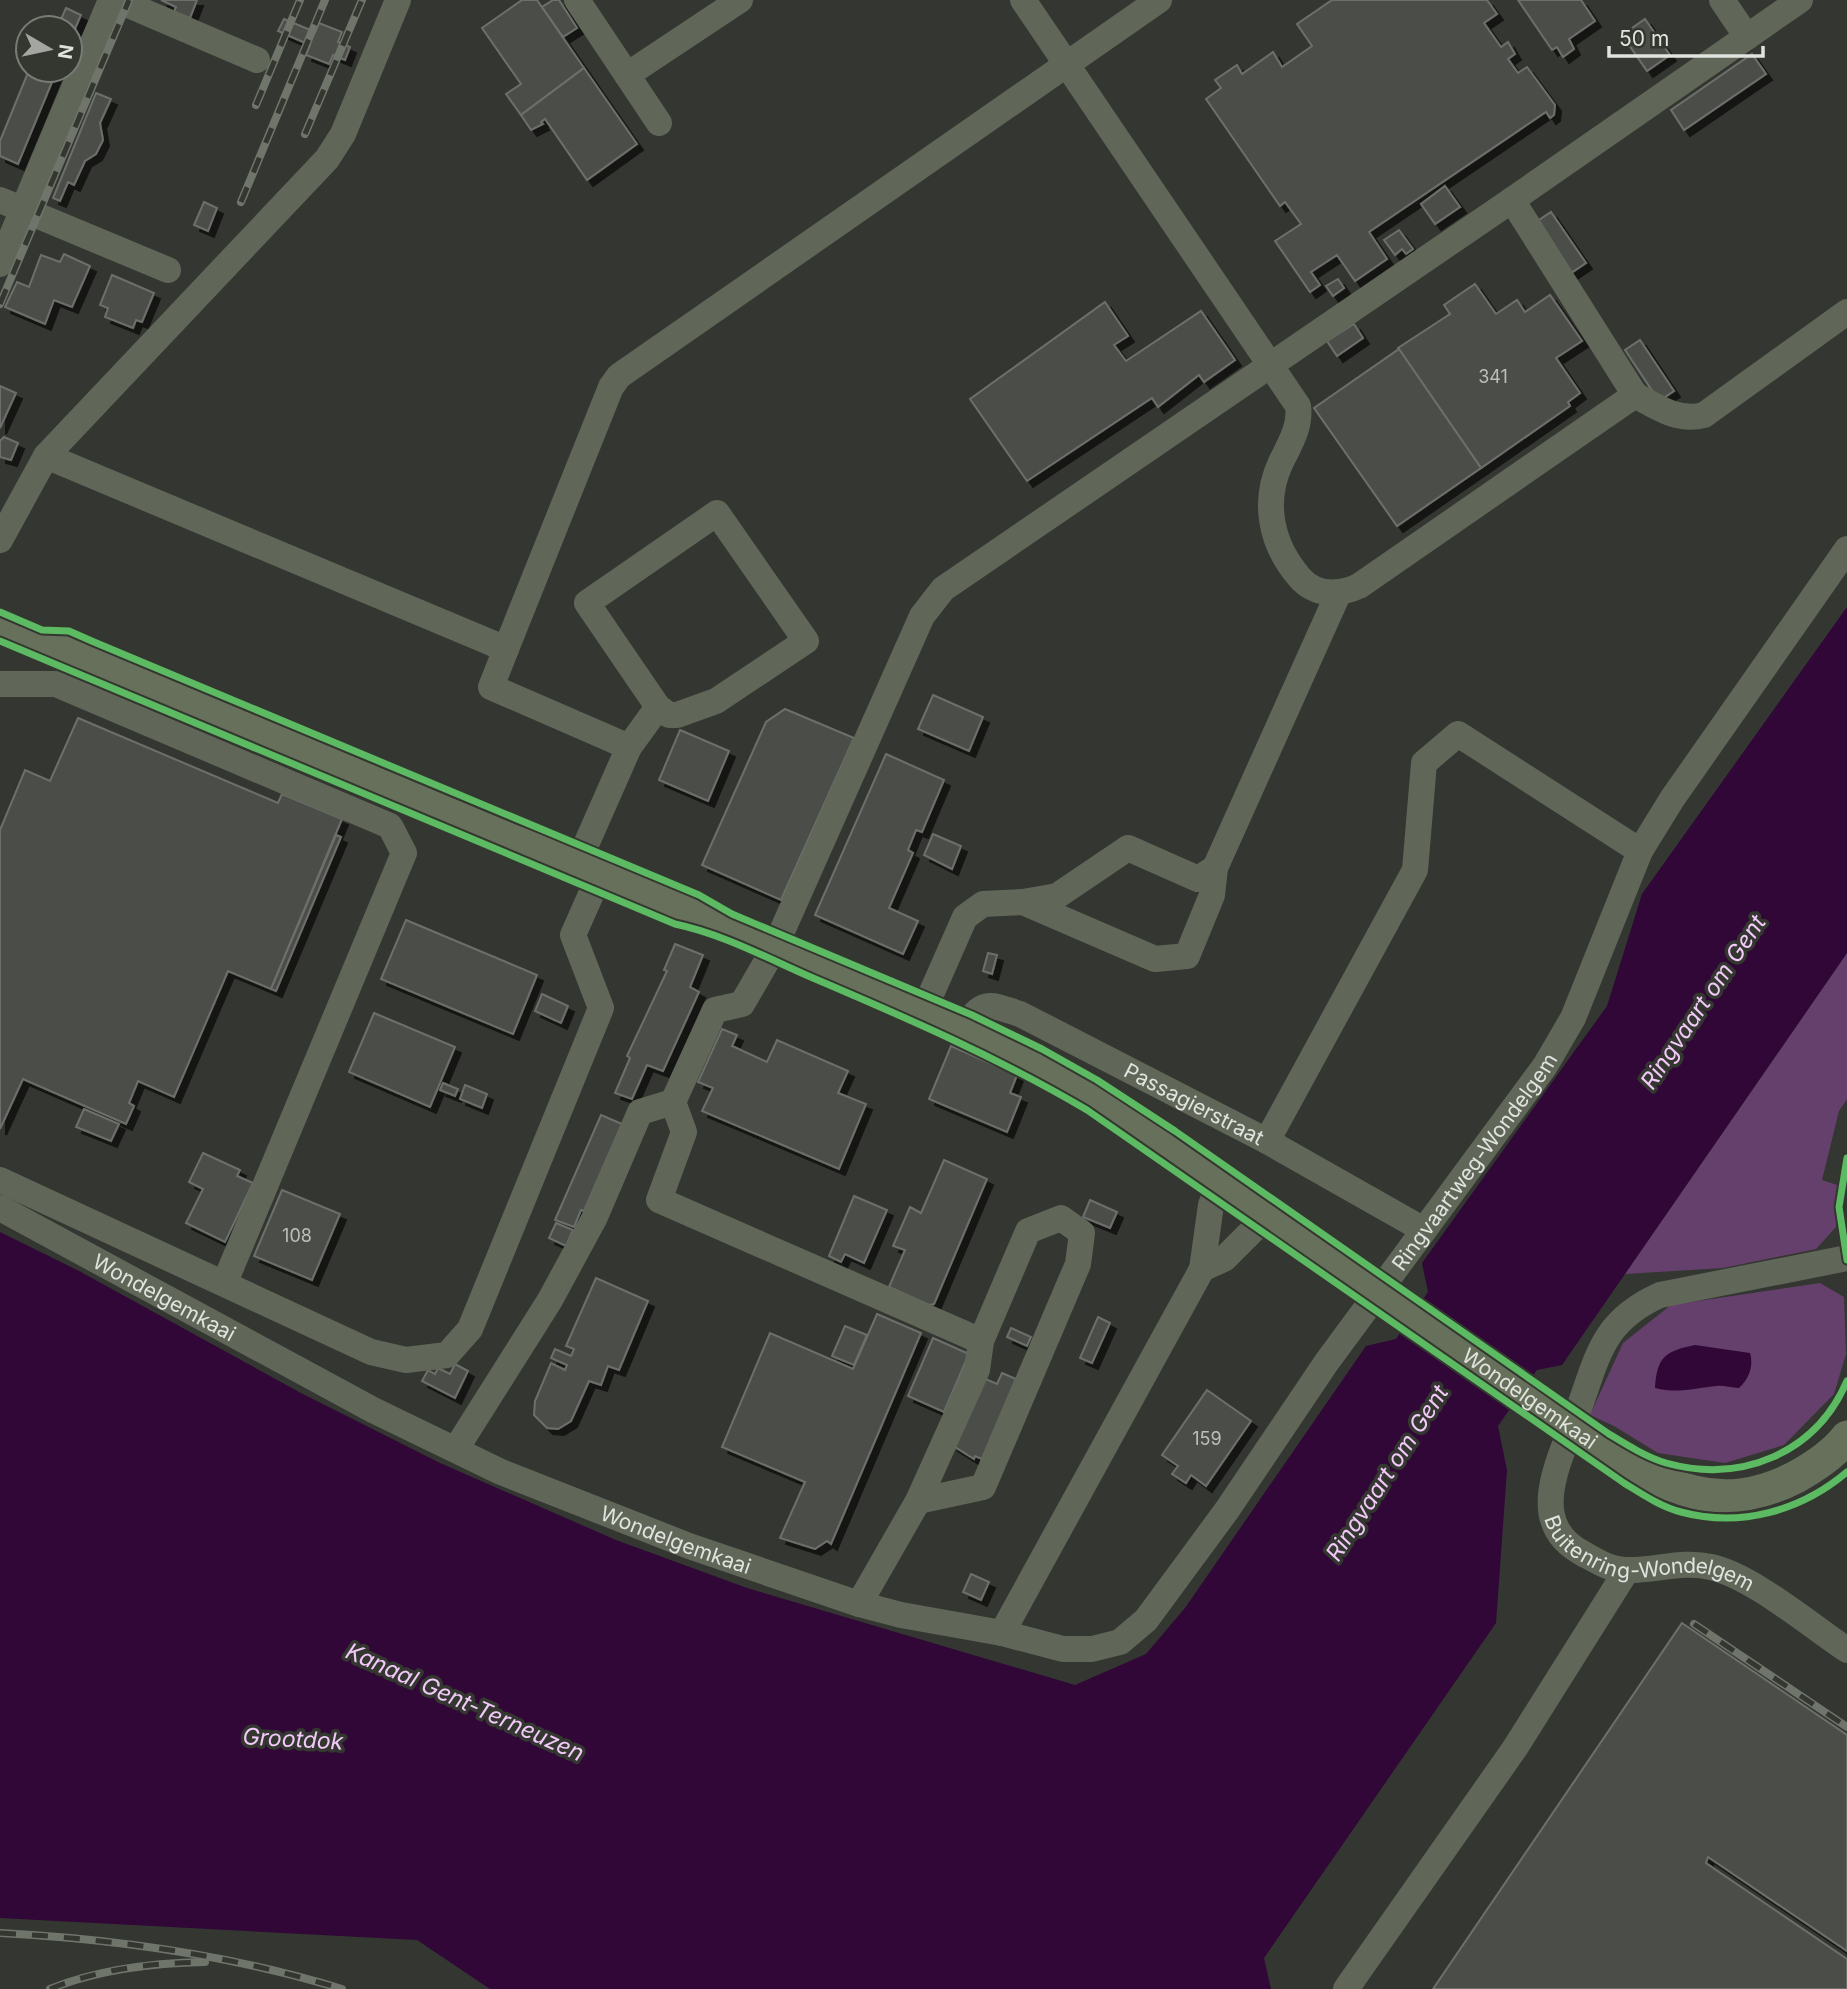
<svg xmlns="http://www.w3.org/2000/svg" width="1847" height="1989" font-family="Inter,sans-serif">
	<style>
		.green { fill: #66406d }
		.water { fill: #300737 }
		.building { fill: #4c4e4a; stroke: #6d6f6b; stroke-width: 2; filter: url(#shadow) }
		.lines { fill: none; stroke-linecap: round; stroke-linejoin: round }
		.minor { stroke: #606758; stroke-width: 26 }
		.major { stroke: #67705b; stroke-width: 33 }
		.rail-casing { stroke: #70756c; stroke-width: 8 }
		.rail { stroke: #343730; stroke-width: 5; stroke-dasharray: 16; stroke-linecap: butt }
		.major-bridge { stroke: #67705b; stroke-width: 33 }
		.cycleway-casing { stroke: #343730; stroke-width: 11 }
		.cycleway { stroke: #5cba63; stroke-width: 7 }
		.labels { text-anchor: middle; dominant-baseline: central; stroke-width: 7; stroke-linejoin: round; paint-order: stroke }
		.number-label { font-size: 18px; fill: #bcbeb9 }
		.street-label { font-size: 21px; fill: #e1e3de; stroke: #343730 }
		.water-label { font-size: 23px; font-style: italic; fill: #f3c9fa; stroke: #343730 }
	</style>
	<defs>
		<filter id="shadow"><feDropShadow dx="6" dy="6" stdDeviation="0" flood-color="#0009"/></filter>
	</defs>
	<rect width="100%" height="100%" fill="#343631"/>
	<g class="green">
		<polygon points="1847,953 1847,1099 1839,1111 1822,1180 1837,1185 1836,1227 1816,1249 1723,1268 1625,1274"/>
		<polygon points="1820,1283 1844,1297 1846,1354 1834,1394 1784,1445 1725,1463 1658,1453 1614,1426 1590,1415 1623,1343 1671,1305"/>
	</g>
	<g class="water">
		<polygon points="1847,607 1847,953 1562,1365 1537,1370 1498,1426 1507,1470 1496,1623 1264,1958 1271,1989 490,1989 417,1940 0,1918 0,1232 79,1271 299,1392 440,1463 616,1540 747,1588 1075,1685 1146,1654 1185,1608 1366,1346 1396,1339 1428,1292 1422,1263 1607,1006 1642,894"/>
		<path d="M1695,1345L1750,1353C1754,1366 1749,1379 1739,1388C1731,1388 1723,1385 1717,1386C1695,1388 1678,1394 1655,1388C1657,1357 1665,1351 1695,1345Z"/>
	</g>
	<g class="building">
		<polygon points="161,0 197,0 190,18 174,12 176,7"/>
		<polygon points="522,0 537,0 584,68 521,115 506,94 521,84 482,28"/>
		<polygon points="553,0 559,0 577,28 563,37 542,7"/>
		<polygon points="1332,0 1487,0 1497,14 1484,23 1501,47 1508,42 1515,54 1508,59 1518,73 1527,67 1555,105 1554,115 1550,118 1546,112 1369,232 1387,259 1355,281 1337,255 1311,272 1320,285 1310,292 1275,241 1301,224 1285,202 1280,206 1206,99 1221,88 1215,80 1237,65 1242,74 1273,52 1282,67 1312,46 1297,24"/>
		<polygon points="1518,0 1581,0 1595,21 1569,39 1574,49 1563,57 1557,47 1552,50"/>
		<polygon points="66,8 81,15 70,40 70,28 57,28"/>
		<polygon points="284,19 315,32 319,23 342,32 338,42 350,47 345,60 333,55 329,64 306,55 310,45 278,31"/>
		<polygon points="1645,19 1670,55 1647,71 1622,35"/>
		<polygon points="1752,54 1766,74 1684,130 1671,110"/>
		<polygon points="584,68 637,144 587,180 545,119 541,122 543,124 531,130 521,115"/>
		<polygon points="29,70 57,70 18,164 0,156 0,141"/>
		<polygon points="96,93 111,99 100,123 103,140 96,154 85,161 74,185 68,182 60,201 53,198"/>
		<polygon points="1445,186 1460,207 1435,224 1421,204"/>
		<polygon points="204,202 217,208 208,231 194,225"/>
		<polygon points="1551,212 1586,263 1571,273 1536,222"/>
		<polygon points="1399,230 1413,249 1406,254 1402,249 1395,255 1384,240"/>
		<polygon points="64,254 90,266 72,307 54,300 45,324 5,307 17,282 29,287 41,255 60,262"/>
		<polygon points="112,275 154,293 142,322 136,320 133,328 105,317 108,308 100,305"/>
		<polygon points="1338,279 1344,288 1333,296 1326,286"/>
		<polygon points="1475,284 1496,314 1517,300 1525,312 1550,295 1582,341 1556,358 1580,393 1568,402 1570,406 1481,468 1398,348 1450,314 1444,305"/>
		<polygon points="1105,302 1128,336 1114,345 1126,361 1201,311 1235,360 1204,382 1199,375 1158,407 1152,398 1027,481 970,399"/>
		<polygon points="1354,324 1363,338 1337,356 1327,341"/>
		<polygon points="1640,340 1674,391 1659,401 1625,350"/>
		<polygon points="1399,349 1481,468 1397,526 1314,408"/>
		<polygon points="0,386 16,393 0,428"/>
		<polygon points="4,437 18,443 11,460 0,457 0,441"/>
		<polygon points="933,695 983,717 969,751 918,729"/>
		<polygon points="785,709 854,738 781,900 702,865 766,722"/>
		<polygon points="78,718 278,803 282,794 342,819 271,989 228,971 174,1097 138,1081 129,1103 134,1106 126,1124 23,1079 0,1129 0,830 25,770 50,781"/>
		<polygon points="680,730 729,751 708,801 659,780"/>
		<polygon points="886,754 944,780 922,832 916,830 908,850 913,853 889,908 918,921 903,954 815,915"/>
		<polygon points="933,834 961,846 952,869 924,855"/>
		<polygon points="336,835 341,837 276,991 271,989"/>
		<polygon points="406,920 537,975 513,1034 381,979"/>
		<polygon points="675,944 703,955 690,987 699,992 663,1071 647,1065 632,1099 615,1093 630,1058 627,1056 667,971 664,970"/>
		<polygon points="988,953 997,955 992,974 983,971"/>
		<polygon points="542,994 568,1006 561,1023 535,1011"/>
		<polygon points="374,1013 455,1047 430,1107 349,1072"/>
		<polygon points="722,1029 737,1035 732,1046 767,1062 777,1040 848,1071 838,1093 866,1104 839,1169 702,1111 713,1088 698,1082"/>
		<polygon points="951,1046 1017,1075 1010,1093 1021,1097 1007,1132 929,1099"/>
		<polygon points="443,1083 458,1089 455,1096 440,1090"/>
		<polygon points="465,1085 487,1094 482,1108 460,1099"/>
		<polygon points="84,1109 119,1124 111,1141 76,1127"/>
		<polygon points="601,1115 622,1124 584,1211 581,1210 574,1227 555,1220"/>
		<polygon points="203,1153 240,1170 237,1176 253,1183 225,1242 186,1223 203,1189 189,1182"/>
		<polygon points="944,1160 987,1179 934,1304 929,1305 889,1287 905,1250 893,1246 910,1207 921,1213"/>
		<polygon points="282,1190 340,1214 312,1280 254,1256"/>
		<polygon points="854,1196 887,1210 864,1263 845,1254 841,1262 829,1256"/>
		<polygon points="1090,1200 1117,1212 1110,1228 1083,1217"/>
		<polygon points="556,1223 573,1230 566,1246 549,1238"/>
		<polygon points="596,1278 648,1301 619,1370 608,1366 601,1385 589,1381 571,1421 558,1429 547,1428 534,1415 535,1401 551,1363 565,1370 567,1365 551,1358 555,1349 571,1356 574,1349 566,1346"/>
		<polygon points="877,1314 921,1333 831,1544 827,1541 815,1549 780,1538 805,1482 722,1447 770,1333 853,1369"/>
		<polygon points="1098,1317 1110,1323 1092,1363 1080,1358"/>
		<polygon points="845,1326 867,1335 854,1365 832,1356"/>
		<polygon points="1011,1328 1031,1337 1027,1346 1007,1337"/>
		<polygon points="933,1338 969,1354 944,1412 908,1396"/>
		<polygon points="455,1364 468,1371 455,1398 422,1381 428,1370 435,1374 438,1368 450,1374"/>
		<polygon points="1002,1373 1016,1379 982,1459 975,1456 974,1459 952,1445 981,1377 997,1384"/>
		<polygon points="1207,1390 1251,1421 1206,1486 1191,1475 1186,1483 1172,1474 1178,1466 1162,1455"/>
		<polygon points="971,1574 989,1582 981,1600 963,1592"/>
		<polygon points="1682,1623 1847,1735 1847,1951 1708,1857 1706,1863 1847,1959 1847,1989 1433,1989"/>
	</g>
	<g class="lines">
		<g class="minor">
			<polyline points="117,0 257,60"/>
			<polyline points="577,0 659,123"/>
			<path d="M1023,0L1298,406C1301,426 1290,444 1281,462C1262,502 1271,545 1300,578C1316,596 1339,595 1359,586L1635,395L1512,200L1800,0"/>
			<polyline points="1722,0 1747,37"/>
			<polyline points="627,75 740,0"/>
			<polyline points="0,200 168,270"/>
			<polyline points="0,264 111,0"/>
			<path d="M1635,395C1657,407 1678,422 1704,415L1847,312"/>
			<polyline points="46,456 506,649 611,387 619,376 1159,0"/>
			<polyline points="0,540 46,456 327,159 343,134 398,0"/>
			<polyline points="506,649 491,687 629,747 658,707 669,715 677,715 716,701 806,641 717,513 587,603 658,707"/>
			<polyline points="0,684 56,684 390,826 404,853 225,1282"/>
			<polyline points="577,865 629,747"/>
			<polyline points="1023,902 1057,896 1128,848 1198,879 1215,868"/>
			<polyline points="924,1010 965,917 983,904 1023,902 1155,959 1187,956 1212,895 1215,868 1339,592"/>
			<path id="s1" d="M965,1027C983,999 990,1004 1020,1014L1267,1141L1424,1230"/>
			<polyline points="1267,1141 1415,870 1424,763 1458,734 1640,851"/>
			<polyline points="0,1180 371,1352 406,1360 447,1355 470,1329 601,1008 573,935 600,874"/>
			<path id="s2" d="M0,1208L373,1410L501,1472L689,1546L859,1604L901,1615L1002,1633L1063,1649H1092L1120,1642L1146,1620L1227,1510L1326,1363L1545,1066L1573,1018L1640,851L1672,799L1847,549"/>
			<path id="s3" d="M1847,1258L1660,1295C1602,1321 1598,1356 1578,1411C1561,1458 1524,1521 1582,1553C1597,1561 1610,1570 1626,1570C1655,1571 1682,1560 1711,1567C1752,1576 1811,1626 1847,1650"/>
			<polyline points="1202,1269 1224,1259 1268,1215"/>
			<polyline points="456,1449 550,1300 595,1217 640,1112 673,1102"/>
			<polyline points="918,1501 983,1487 1078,1264 1082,1233 1061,1218 1028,1231 981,1341"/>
			<polyline points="859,1604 918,1501 977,1370 981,1341 659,1200 684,1132 673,1102 715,1010 742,1004 775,947 922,616 943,589 1512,200"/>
			<polyline points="1002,1633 1202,1269 1211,1205 1220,1182"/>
			<polyline points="1346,1989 1515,1748 1627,1570"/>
		</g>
		<g class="major">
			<polyline points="0,626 515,842 617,880 1017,1052 1107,1103 1333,1261"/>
			<path d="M1599,1446C1666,1487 1718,1517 1796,1477C1814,1467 1834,1454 1847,1437"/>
		</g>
		<defs>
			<g id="rail">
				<polyline points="256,105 300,0"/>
				<polyline points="305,134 362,0"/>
				<polyline points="241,202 325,0"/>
				<polyline points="0,304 129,0"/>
				<polyline points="1694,1624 1847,1727"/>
				<path d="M0,1933C116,1939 231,1955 342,1989"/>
				<path d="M50,1989C99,1969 152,1963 205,1962"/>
			</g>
		</defs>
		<use href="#rail" class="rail-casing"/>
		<use href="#rail" class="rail"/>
		<path class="major-bridge" id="s4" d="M1333,1261L1599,1446"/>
		<defs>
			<g id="cycleway">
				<path d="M0,612L42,630L69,631L94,642L699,895L732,914L972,1015L1042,1049L1097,1080L1175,1131L1609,1434C1627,1445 1646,1457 1666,1463C1742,1484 1816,1453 1847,1381"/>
				<path d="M0,641L675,924C723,934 769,959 813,978C907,1018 999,1058 1087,1110L1624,1483C1642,1494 1661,1507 1681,1512C1740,1528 1801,1511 1847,1472"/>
				<polyline points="1847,1158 1839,1207 1847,1260"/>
			</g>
		</defs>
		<use href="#cycleway" class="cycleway-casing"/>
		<use href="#cycleway" class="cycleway"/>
	</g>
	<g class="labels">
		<g class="number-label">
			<text x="1493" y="376">341</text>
			<text x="297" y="1235">108</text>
			<text x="1207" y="1438">159</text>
		</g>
		<g class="street-label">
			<text stroke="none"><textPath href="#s1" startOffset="261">Passagierstraat</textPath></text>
			<text stroke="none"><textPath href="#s2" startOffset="1813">Ringvaartweg-Wondelgem</textPath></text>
			<text stroke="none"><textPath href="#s2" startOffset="187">Wondelgemkaai</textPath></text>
			<text stroke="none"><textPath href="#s4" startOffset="240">Wondelgemkaai</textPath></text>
			<text stroke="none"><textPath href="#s2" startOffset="754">Wondelgemkaai</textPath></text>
			<text stroke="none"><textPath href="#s3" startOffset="562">Buitenring-Wondelgem</textPath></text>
		</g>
		<g class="water-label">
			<text transform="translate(1703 1002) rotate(-56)">Ringvaart om Gent</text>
			<text transform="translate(1387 1473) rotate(-57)">Ringvaart om Gent</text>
			<text transform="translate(465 1702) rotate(24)">Kanaal Gent-Terneuzen</text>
			<text transform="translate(293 1739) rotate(3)">Grootdok</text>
		</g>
	</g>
	<g transform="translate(49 49) rotate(99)"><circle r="33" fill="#343730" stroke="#797c76" stroke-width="2"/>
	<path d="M0-5L12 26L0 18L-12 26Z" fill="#a4a6a1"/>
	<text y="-10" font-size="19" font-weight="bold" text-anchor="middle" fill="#e1e3de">N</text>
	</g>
	<path d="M1609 46v10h154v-10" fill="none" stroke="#e1e3de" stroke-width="3.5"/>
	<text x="1619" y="46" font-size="21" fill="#e1e3de" stroke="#343730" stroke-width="5" paint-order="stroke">50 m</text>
</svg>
